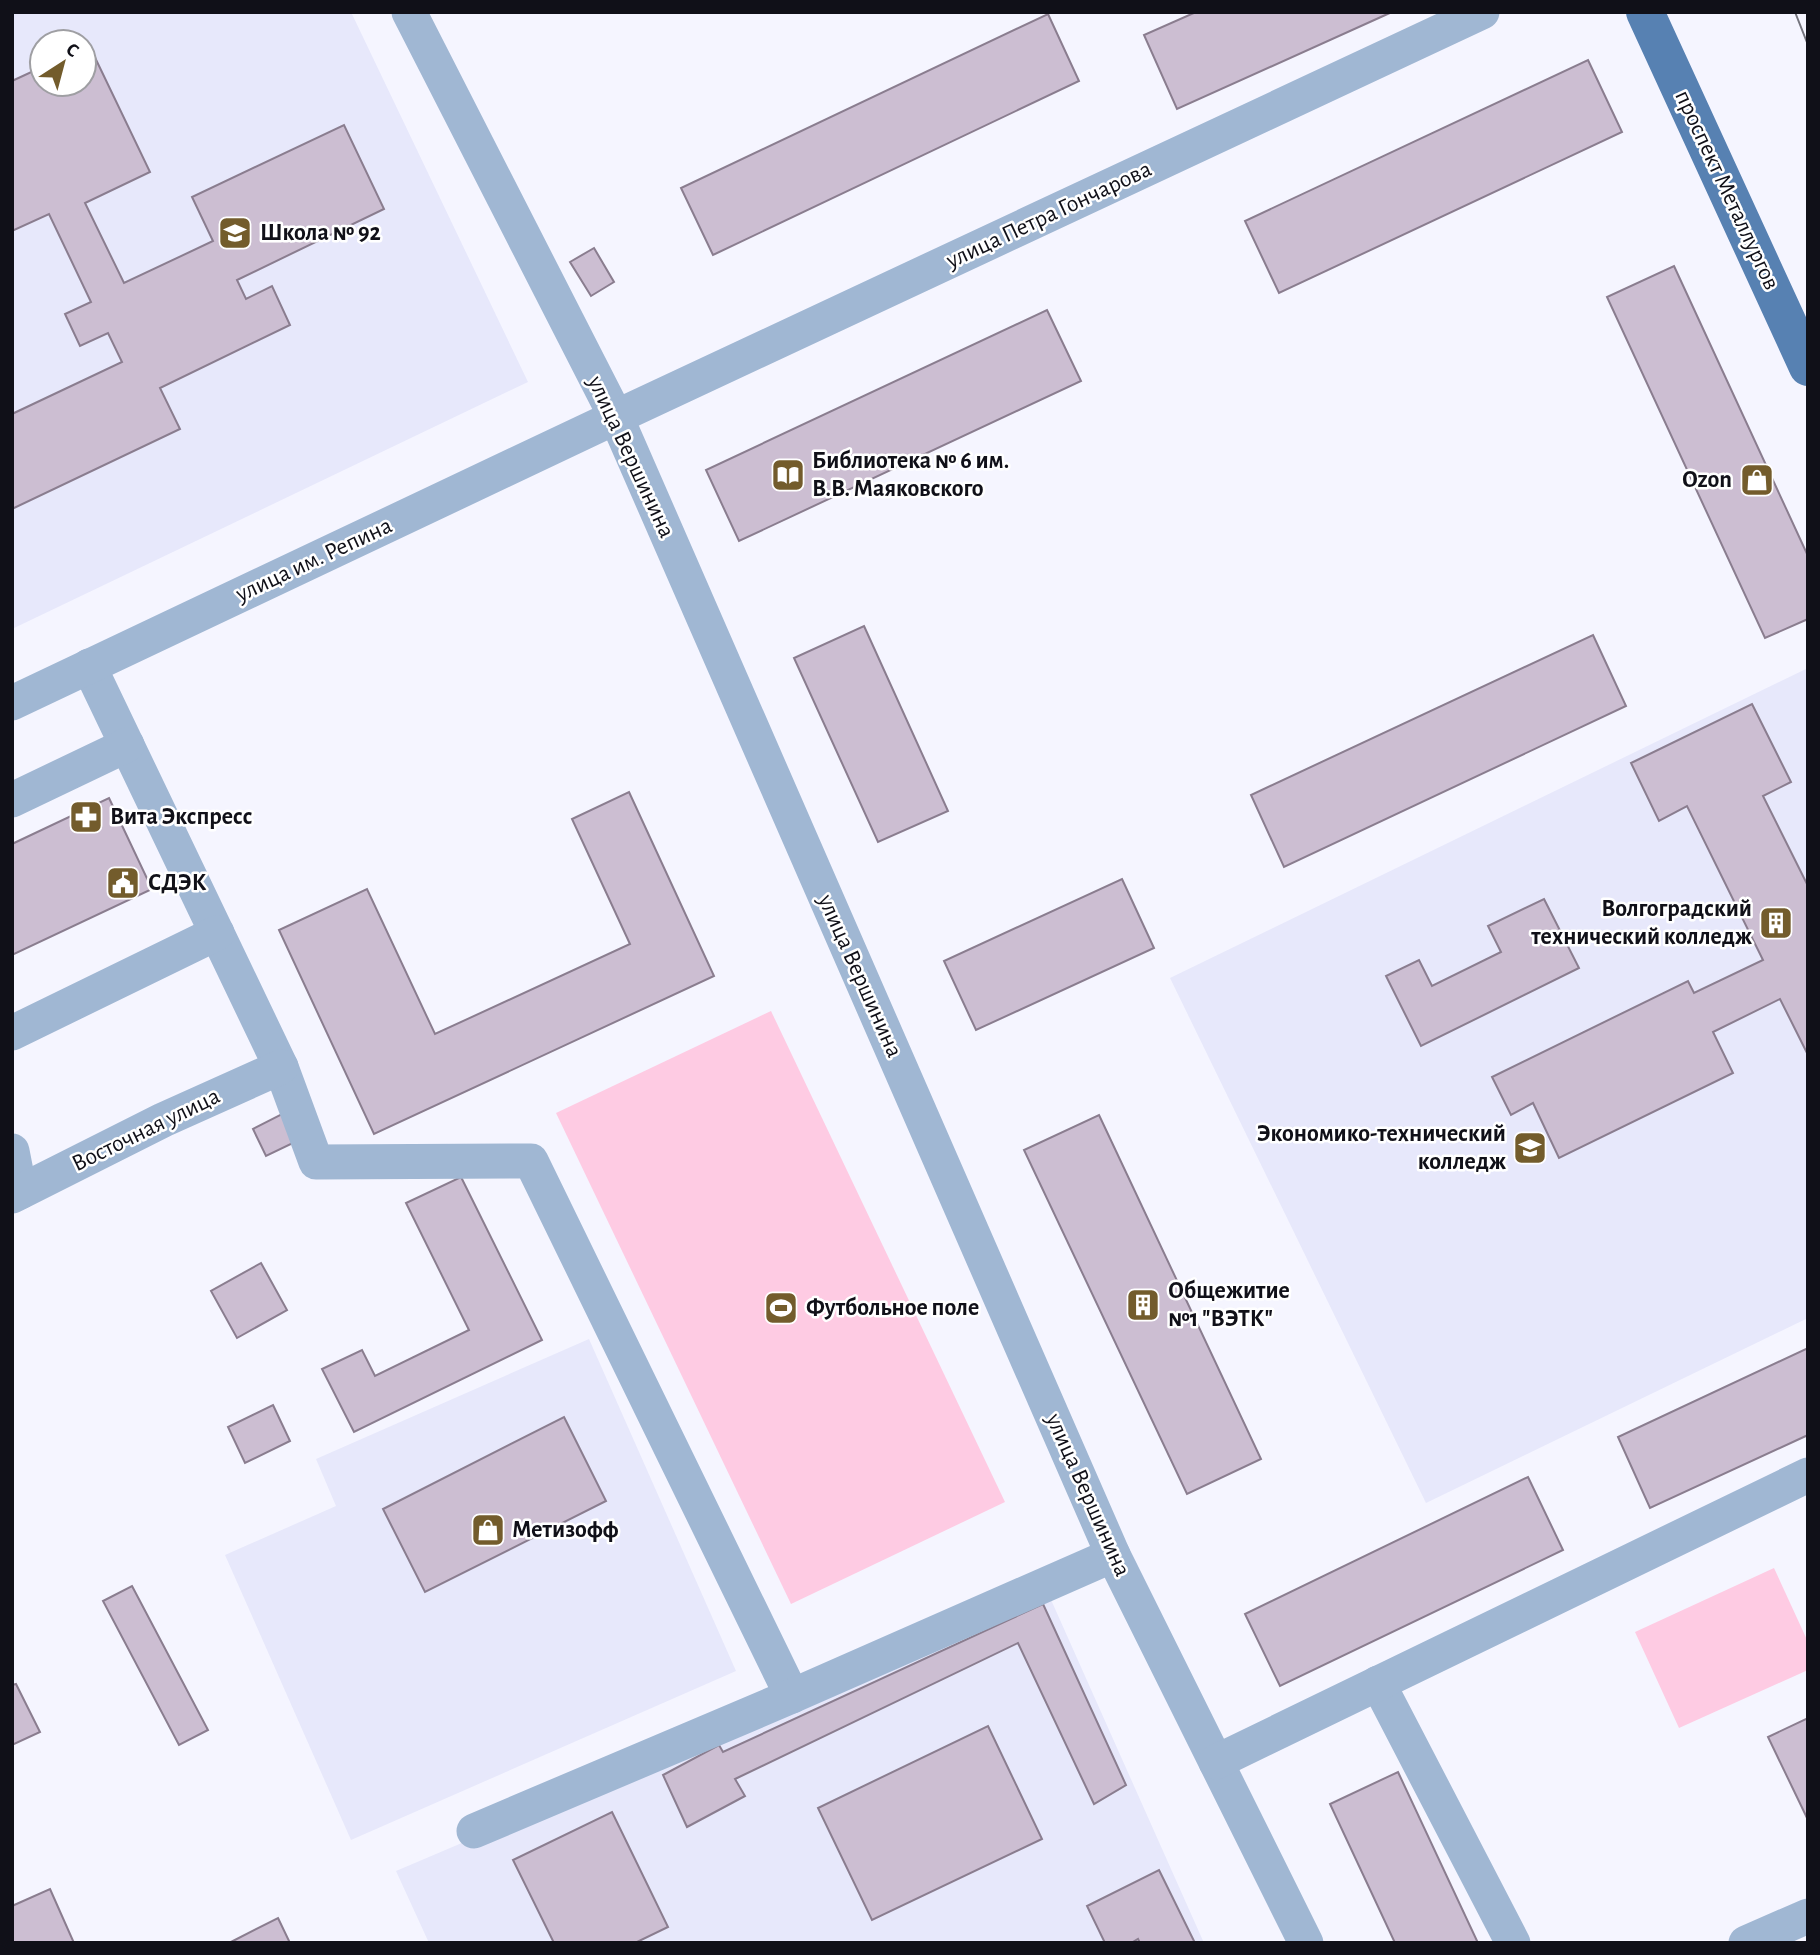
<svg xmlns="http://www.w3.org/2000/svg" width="1820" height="1955" font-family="'Alegreya Sans',sans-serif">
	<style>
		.built { fill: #e7e8fb; fill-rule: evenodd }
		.green { fill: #fecbe3 }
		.building { fill: #ccbed2; stroke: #8a7d8f; stroke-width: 2 }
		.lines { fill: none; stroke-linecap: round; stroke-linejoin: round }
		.minor { stroke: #a0b7d3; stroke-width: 35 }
		.major { stroke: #5781b2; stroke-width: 38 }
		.tram { stroke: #74747d; stroke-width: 2 }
		.labels { text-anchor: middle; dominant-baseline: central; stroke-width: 5; stroke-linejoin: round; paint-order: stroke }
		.street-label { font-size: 24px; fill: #101018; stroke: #fff }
		.poi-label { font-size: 24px; font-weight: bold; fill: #101018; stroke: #fff; text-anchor: start }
	</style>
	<rect width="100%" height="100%" fill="#f5f5ff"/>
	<g class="built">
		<path d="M12,12H351L528,382L12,629ZM42,42H84V84H42Z"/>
		<polygon points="1808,668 1808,1318 1426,1503 1170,978"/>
		<polygon points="589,1339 736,1671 351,1840 225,1555 336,1506 316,1459"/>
		<polygon points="1048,1593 1204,1943 429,1943 396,1871"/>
	</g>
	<g class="green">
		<polygon points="771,1011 1005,1502 791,1604 556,1113"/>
		<polygon points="1774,1568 1808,1642 1808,1670 1679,1728 1635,1632"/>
	</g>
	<g class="building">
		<polygon points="1196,12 1392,12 1177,109 1144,35"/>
		<polygon points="1048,14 1079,81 713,255 681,188"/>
		<polygon points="89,45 150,172 85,203 124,283 213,241 192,197 344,125 384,209 237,280 246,299 272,286 290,325 160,388 180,429 12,509 12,414 122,362 108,333 80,346 65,314 91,302 49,214 12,231 12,81 42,67 42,84 84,84 84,47"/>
		<polygon points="1588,60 1622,132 1279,293 1245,221"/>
		<polygon points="594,248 614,282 591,296 570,262"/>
		<polygon points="1674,266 1808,556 1808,619 1765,638 1607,297"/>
		<polygon points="1047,310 1081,381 739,541 706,470"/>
		<polygon points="864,626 948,811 878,842 794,658"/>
		<polygon points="1593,635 1626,706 1284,867 1251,795"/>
		<polygon points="1752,704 1791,782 1763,796 1808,886 1808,1055 1780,999 1713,1032 1733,1073 1559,1158 1533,1103 1511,1115 1492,1077 1688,981 1694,993 1763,960 1687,806 1659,821 1631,763"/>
		<polygon points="629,792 714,976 374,1134 279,930 367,889 435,1034 630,944 572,819"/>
		<polygon points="109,798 152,889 12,955 12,844"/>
		<polygon points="1122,879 1154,948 976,1030 944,961"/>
		<polygon points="1544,899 1579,968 1421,1046 1386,976 1419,960 1432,986 1501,952 1488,926"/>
		<polygon points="282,1114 295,1142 266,1156 253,1129"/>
		<polygon points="1099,1115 1261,1459 1187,1494 1024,1150"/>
		<polygon points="461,1177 542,1340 354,1432 322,1369 362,1350 375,1376 469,1330 406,1203"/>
		<polygon points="261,1263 287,1310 237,1338 211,1291"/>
		<polygon points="1808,1348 1808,1435 1650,1508 1618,1437"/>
		<polygon points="273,1405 290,1441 245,1463 228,1427"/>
		<polygon points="564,1417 606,1501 425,1592 383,1509"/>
		<polygon points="1528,1477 1563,1550 1280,1686 1245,1614"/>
		<polygon points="132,1586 208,1730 179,1745 103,1601"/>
		<polygon points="1043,1604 1126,1785 1094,1804 1018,1643 735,1779 745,1796 687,1827 663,1775 719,1745 723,1752"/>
		<polygon points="16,1684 40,1732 12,1745 12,1685"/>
		<polygon points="1808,1718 1808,1820 1768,1737"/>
		<polygon points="988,1726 1042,1839 872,1920 818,1808"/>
		<polygon points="1398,1772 1478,1943 1395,1943 1330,1804"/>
		<polygon points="612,1812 668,1927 635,1943 554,1943 513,1860"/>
		<polygon points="1159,1870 1195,1943 1140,1943 1138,1939 1131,1943 1105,1943 1087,1906"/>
		<polygon points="50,1889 74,1943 12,1943 12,1906"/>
		<polygon points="278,1918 290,1943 229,1943"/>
	</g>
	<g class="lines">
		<g class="minor">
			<polyline points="409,12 616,417 1113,1555 1306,1943"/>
			<polyline points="89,666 281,1067 316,1162 531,1161 792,1696"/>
			<polyline points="12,703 616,417 1482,12"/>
			<polyline points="12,800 127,745"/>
			<polyline points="12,1033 217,933"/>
			<polyline points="12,1151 20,1192"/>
			<polyline points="12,1196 163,1120 281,1067"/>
			<polyline points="1378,1683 1513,1943"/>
			<polyline points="1216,1762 1808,1475"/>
			<polyline points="474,1831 792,1696 1113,1555"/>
			<polyline points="1746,1943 1808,1916"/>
		</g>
		<polyline class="major" points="1645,12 1808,367"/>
		<polyline class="tram" points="1795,12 1808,45"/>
	</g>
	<defs>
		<symbol id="school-square" viewBox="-11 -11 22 22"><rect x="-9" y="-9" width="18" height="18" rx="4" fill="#735c2c" stroke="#fff"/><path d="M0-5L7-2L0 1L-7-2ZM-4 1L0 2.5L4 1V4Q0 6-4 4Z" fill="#fff"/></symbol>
		<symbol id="library-square" viewBox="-11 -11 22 22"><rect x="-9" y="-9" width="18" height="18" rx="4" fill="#735c2c" stroke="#fff"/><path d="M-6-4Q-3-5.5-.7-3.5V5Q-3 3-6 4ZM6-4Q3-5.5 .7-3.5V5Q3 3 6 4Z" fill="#fff"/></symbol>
		<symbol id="shop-square" viewBox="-11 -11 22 22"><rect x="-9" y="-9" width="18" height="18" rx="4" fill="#735c2c" stroke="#fff"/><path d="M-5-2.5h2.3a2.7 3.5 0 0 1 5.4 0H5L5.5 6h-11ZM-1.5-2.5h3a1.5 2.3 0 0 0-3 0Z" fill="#fff"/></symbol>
		<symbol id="pharmacy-square" viewBox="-11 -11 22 22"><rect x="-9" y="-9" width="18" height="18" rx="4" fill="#735c2c" stroke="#fff"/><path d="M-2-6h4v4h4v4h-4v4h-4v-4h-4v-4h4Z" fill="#fff"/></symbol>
		<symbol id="civic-square" viewBox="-11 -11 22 22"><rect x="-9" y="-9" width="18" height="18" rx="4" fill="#735c2c" stroke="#fff"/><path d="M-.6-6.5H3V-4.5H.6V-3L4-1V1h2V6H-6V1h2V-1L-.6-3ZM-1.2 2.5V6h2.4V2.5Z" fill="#fff"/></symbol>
		<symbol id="building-square" viewBox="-11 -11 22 22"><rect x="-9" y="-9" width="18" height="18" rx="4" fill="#735c2c" stroke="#fff"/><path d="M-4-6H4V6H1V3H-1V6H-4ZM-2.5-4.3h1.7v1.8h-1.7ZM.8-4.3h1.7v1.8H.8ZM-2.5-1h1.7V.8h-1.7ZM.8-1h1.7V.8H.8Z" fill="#fff"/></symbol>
		<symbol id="university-square" viewBox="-11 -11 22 22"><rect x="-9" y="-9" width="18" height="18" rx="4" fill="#735c2c" stroke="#fff"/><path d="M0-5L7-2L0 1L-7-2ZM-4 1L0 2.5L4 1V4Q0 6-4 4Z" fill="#fff"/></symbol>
		<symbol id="stadium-square" viewBox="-11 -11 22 22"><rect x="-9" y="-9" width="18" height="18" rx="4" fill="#735c2c" stroke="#fff"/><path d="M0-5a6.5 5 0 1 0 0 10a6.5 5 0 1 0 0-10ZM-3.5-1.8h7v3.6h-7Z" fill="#fff"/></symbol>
	</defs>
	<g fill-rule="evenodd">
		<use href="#school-square" x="216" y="214" width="38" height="38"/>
		<use href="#library-square" x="769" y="456" width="38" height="38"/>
		<use href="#shop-square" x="1738" y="461" width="38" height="38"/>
		<use href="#pharmacy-square" x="67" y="798" width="38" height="38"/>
		<use href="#civic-square" x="104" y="864" width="38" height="38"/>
		<use href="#building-square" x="1757" y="904" width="38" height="38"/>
		<use href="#university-square" x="1511" y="1129" width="38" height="38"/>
		<use href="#building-square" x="1124" y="1286" width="38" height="38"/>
		<use href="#stadium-square" x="762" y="1289" width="38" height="38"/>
		<use href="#shop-square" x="469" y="1511" width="38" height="38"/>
	</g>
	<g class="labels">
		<g class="street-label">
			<text transform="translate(1727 190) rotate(65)">проспект Металлургов</text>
			<text transform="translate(1049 215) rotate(-25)">улица Петра Гончарова</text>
			<text transform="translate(631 457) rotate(65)">улица Вершинина</text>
			<text transform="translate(314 560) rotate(-25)">улица им. Репина</text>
			<text transform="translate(860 976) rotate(66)">улица Вершинина</text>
			<text transform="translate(146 1130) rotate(-26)">Восточная улица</text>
			<text transform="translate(1088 1495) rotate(66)">улица Вершинина</text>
		</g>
		<g class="poi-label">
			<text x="260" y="233">Школа № 92</text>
			<text x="812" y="461">Библиотека № 6 им.<tspan x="812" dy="28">В.В. Маяковского</tspan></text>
			<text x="1732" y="480" text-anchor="end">Ozon</text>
			<text x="110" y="817">Вита Экспресс</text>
			<text x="148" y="883">СДЭК</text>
			<text x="1752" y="909" text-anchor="end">Волгоградский<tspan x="1752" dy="28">технический колледж</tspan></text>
			<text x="1506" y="1134" text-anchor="end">Экономико-технический<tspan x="1506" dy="28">колледж</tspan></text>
			<text x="1168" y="1291">Общежитие<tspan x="1168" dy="28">№1 "ВЭТК"</tspan></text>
			<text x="806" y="1308">Футбольное поле</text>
			<text x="512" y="1530">Метизофф</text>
		</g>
	</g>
	<rect width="1820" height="1955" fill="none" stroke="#101018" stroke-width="28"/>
	<g transform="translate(63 63) rotate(36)"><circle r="33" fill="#ffffff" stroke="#9f9fa3" stroke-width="2"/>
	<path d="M0-5L12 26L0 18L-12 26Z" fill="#735c2c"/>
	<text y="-10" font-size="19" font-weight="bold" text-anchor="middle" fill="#101018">С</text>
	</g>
</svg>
